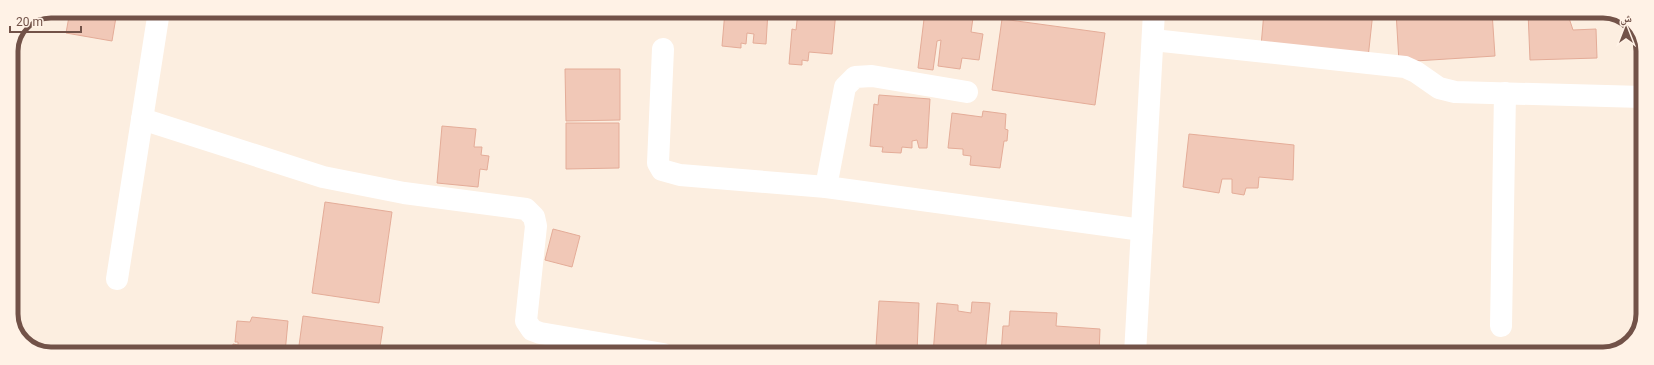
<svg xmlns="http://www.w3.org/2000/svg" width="1654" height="365" font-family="Roboto,'Noto Naskh Arabic',sans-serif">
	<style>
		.building { fill: #f1c8b7; stroke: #e4ac98 }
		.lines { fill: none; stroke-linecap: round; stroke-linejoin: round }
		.street { stroke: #fff; stroke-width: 22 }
		.rim { fill: none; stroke: #725248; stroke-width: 5 }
	</style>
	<rect width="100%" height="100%" fill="#fceee0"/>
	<g class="building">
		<polygon points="70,11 117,11 112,41 66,33"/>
		<polygon points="725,11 768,11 766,44 753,43 754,34 747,33 746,44 741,43 741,48 722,46"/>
		<polygon points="798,11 836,11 832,54 809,52 808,61 802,60 802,65 789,64 792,29 796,30"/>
		<polygon points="925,11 973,18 971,32 983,34 979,60 962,58 960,69 938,66 941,40 937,41 933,70 918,68"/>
		<polygon points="1264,12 1373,12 1368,58 1261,46"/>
		<polygon points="1396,12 1492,12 1495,56 1399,62"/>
		<polygon points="1528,12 1567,12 1573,30 1596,29 1597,58 1530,60"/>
		<polygon points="1002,19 1105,33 1095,105 992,90"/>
		<polygon points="565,69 620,69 620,120 566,121"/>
		<polygon points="879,95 930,99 927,148 919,148 917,140 912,141 912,148 902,147 901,153 882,152 883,147 870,146 874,104 878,105"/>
		<polygon points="983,111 1006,114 1005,129 1008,130 1007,141 1004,141 1000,168 970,165 971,156 963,155 963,149 948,148 952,113 982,117"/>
		<polygon points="566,123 619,123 619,168 566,169"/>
		<polygon points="442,126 476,129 474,147 482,147 481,155 489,156 487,170 480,169 478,187 437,183"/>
		<polygon points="1189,134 1294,145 1293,180 1259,177 1258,188 1246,188 1244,195 1232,193 1232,179 1222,179 1219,193 1183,187"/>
		<polygon points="325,202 392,212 379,303 312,293"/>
		<polygon points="553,229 580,236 572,267 545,260"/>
		<polygon points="879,301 919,303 917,352 902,351 902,354 889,354 890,347 876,346"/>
		<polygon points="972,302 990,303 985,354 933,354 937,303 958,305 958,311 971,313"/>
		<polygon points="1010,311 1057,313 1056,326 1100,329 1099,354 1001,354 1003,326 1009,326"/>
		<polygon points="303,316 383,327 379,353 298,353"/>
		<polygon points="252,317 288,321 285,353 232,353 233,344 238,345 238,342 235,342 237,321 250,322"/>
	</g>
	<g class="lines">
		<g class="street">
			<polyline points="1153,40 1405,67 1416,72 1439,88 1455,92 1643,97"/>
			<polyline points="663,49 658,163 662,170 680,175 826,187 1142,230"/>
			<polyline points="142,119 323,177 404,193 526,209 534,217 536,226 526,321 532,330 540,333 663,354"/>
			<polyline points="826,187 845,87 855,77 872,76 967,92"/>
			<polyline points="117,279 159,11"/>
			<polyline points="1501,326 1505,93"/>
			<polyline points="1135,354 1154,12"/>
		</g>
	</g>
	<path d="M0 0H1654V365H0ZM51 18H1603A33 33 0 0 1 1636 51V314A33 33 0 0 1 1603 347H51A33 33 0 0 1 18 314V51A33 33 0 0 1 51 18Z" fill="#fff2e6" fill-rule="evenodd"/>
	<path class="rim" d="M51 18H1603A33 33 0 0 1 1636 51V314A33 33 0 0 1 1603 347H51A33 33 0 0 1 18 314V51A33 33 0 0 1 51 18Z"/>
	<g transform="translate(1626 28)" stroke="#fff2e6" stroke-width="3" paint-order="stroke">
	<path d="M0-3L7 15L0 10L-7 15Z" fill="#725248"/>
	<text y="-6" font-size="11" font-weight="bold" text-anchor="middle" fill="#725248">ش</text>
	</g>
	<path d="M10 26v6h71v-6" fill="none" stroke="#725248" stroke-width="2"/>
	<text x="16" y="26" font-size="12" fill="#725248" stroke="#fff2e6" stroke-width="3" paint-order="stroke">20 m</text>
</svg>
